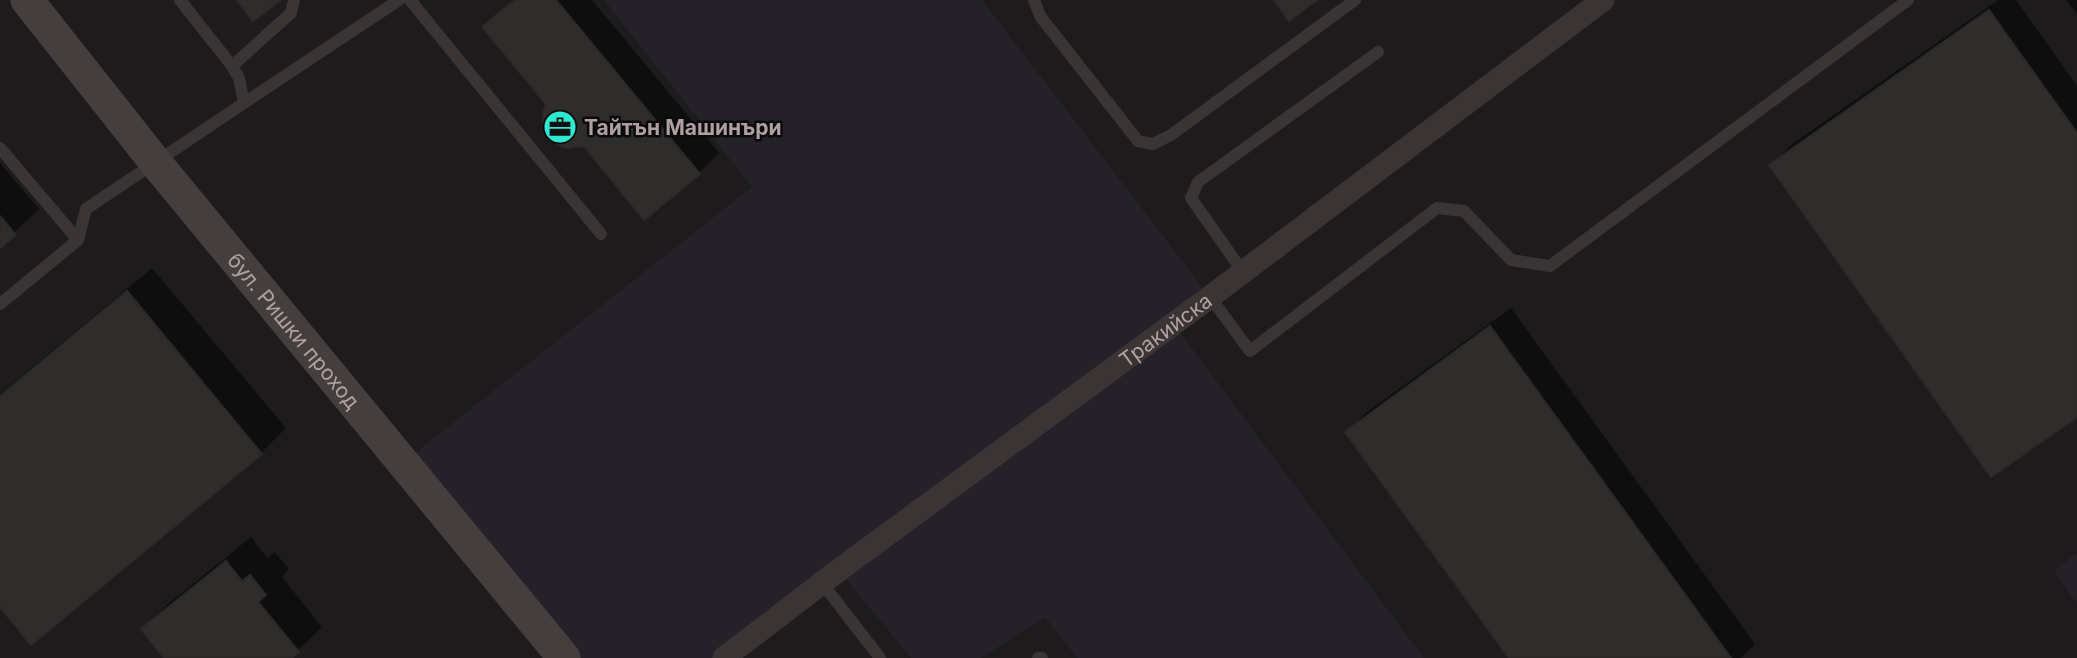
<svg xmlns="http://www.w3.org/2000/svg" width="2077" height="658" font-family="Inter,sans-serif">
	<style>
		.built { fill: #1d1b1b }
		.green { fill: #242129 }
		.shadow { fill: #0007 }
		.building { fill: #2f2c2c; stroke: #2c2a29; stroke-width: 2 }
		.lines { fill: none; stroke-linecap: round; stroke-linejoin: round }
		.lane { stroke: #3a3435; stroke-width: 12 }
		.street { stroke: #3a3435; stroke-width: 23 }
		.secondary { stroke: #453e3e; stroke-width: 33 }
		.labels { text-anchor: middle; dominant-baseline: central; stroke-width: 5; stroke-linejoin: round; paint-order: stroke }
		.poi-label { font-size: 21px; font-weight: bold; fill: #b0a0a2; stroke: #0b0a0a; text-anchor: start }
		.street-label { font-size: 21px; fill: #b0a0a2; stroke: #0b0a0a }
	</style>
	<rect width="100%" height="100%" fill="#100f0f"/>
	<rect class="built" x="0" y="0" width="2077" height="658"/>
	<g class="green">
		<polygon points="604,0 982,0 1210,297 1174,324 1424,658 1077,658 1045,617 981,658 911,658 839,571 724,658 564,658 402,463 752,187"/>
		<polygon points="2077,553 2077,604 2054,570"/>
	</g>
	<g class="shadow">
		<polygon points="513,0 592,0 719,153 699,173 584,144 548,104 484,27"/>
		<polygon points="1998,0 2016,0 2077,86 2077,414 1772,165 1791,145"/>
		<polygon points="2066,0 2077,0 2077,14"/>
		<polygon points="0,163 39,209 0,246"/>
		<polygon points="152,268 286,428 261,453 32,643 0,605 0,394"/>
		<polygon points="1511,308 1755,644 1741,658 1511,658 1347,432 1367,412"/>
		<polygon points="251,537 267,558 275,552 289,569 282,577 322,627 290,658 167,658 143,629 167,605"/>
	</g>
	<g class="building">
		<polygon points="237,0 281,0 253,21"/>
		<polygon points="515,0 556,0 700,174 644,220 584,146 568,148 560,146 551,140 545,131 543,123 543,114 546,104 482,27"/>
		<polygon points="1274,0 1317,0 1289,21"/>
		<polygon points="1989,10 2077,133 2077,417 1991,477 1769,165"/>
		<polygon points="0,216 16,235 0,248"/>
		<polygon points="127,291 262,454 31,645 0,607 0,396"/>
		<polygon points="1490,326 1731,658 1509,658 1345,432"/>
		<polygon points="226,561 242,581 250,575 266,595 258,602 299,652 292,658 164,658 141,629"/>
	</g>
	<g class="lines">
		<g class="lane">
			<polyline points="410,0 601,234"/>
			<polyline points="1034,0 1040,16 1138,141 1153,144 1171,135 1355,0"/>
			<polyline points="232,66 291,13 294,0"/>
			<polyline points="244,103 399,0"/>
			<polyline points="0,148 78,240 86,209 244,103 239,78 232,66 180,0"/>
			<polyline points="1243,272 1191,198 1198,182 1378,52"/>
			<polyline points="1210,297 1250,351 1437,208 1464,211 1511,260 1550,266 1908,0"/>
			<polyline points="0,304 78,240"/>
			<polyline points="822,583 880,658"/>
			<polyline points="1038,658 1042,658"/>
		</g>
		<path class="street" id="s1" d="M724,658L839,570L1210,297L1603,0"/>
		<path class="secondary" id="s2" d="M27,0L156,163L564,658"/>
	</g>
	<defs>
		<symbol id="office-disc" viewBox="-11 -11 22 22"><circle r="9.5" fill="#2fe8d2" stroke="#0b0a0a"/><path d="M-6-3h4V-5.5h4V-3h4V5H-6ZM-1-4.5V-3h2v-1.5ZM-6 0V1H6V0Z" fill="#111"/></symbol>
	</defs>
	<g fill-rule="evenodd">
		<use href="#office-disc" x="541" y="108" width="38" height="38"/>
	</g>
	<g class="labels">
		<g class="poi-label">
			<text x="584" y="127">Тайтън Машинъри</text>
		</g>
		<g class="street-label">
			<text stroke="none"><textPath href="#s1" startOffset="550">Тракийска</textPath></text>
			<text stroke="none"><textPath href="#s2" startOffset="425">бул. Ришки проход</textPath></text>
		</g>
	</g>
</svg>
